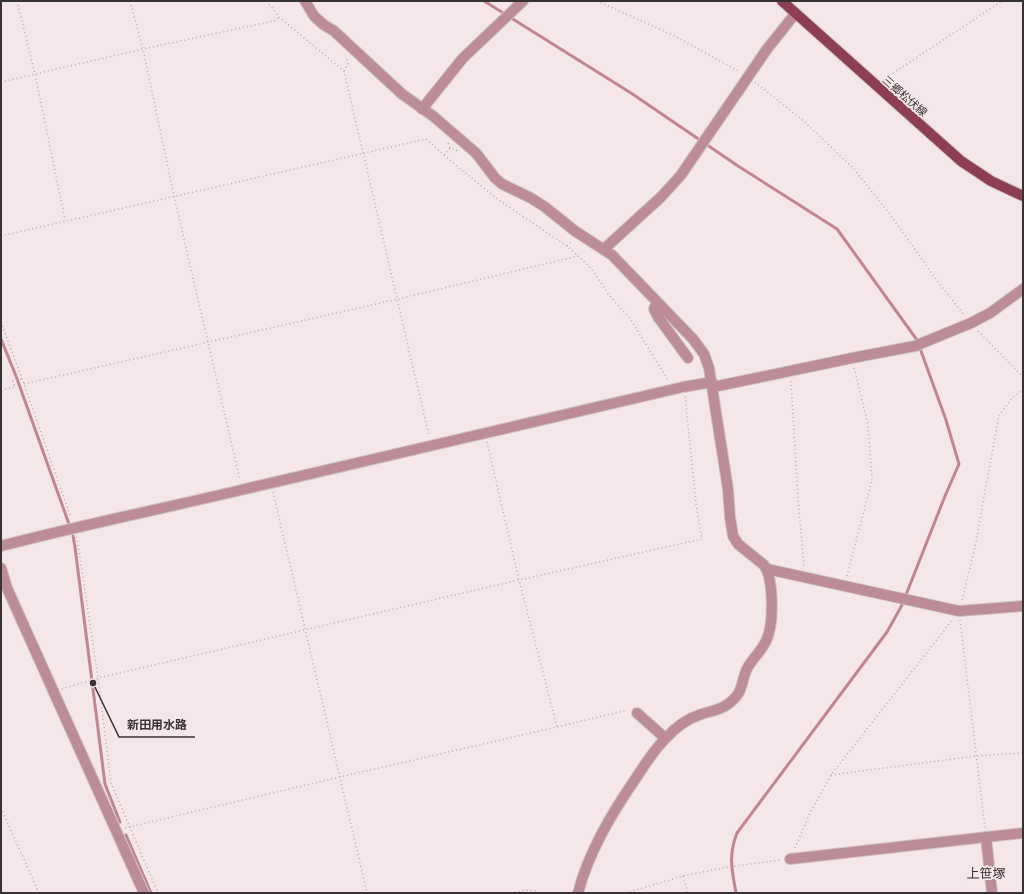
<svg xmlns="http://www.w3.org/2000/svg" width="1024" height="894" font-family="'IBM Plex Serif','Noto Sans JP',serif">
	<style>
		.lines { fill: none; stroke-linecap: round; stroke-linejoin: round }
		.stream { stroke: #c28593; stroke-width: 3 }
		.minor-casing { stroke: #cec2c5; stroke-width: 12 }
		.major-casing { stroke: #cec2c5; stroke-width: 12 }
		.path { stroke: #b8adaf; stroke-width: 1.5; stroke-dasharray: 1 3; stroke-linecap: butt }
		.minor { stroke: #bc8d97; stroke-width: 10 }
		.major { stroke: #8d3e54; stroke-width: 10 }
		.labels { text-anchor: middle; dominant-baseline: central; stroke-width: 3.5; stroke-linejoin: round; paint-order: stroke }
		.street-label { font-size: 11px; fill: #373233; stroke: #f4e6e9 }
		.quarter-label { font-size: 13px; fill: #3a2f31; stroke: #f4e6e9 }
		.leader { fill: none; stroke: #373233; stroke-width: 1.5 }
		.callout-dot { fill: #373233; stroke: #f4e6e9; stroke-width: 1.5 }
		.callout-label { font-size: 12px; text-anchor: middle; font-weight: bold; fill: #373233; stroke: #f4e6e9; stroke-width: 3.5; stroke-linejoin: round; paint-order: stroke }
	</style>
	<rect width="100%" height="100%" fill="#f4e6e9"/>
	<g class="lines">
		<g class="stream">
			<path d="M484,1L631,93L738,166L837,229L917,340L946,420L959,464L945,496L902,605L887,632L737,833C728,856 732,870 736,893"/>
			<polyline points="1,339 16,376 69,524"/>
			<polyline points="73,536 75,547 105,784 120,822"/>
			<polyline points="126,835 151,893"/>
		</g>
		<defs>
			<g id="minor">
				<path d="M305,1L314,16L324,25L334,31L402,94L433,116L476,153L495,178L502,184L531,198L545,207L575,231L612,255L693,339L704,354L709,368L728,489L730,517L733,536L738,544L764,565C774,580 774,625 766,641C761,652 749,662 746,671C740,687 743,693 728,704C719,711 709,711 699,715C687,719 674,729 665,739C654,750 645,764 636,778C612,813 589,851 578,893"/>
				<polyline points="422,109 463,58 523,1"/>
				<polyline points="604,249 661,197 681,175 767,49 795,14"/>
				<polyline points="657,302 654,309 658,317 688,358"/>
				<polyline points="713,387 852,358 915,346 971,323 990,313 1023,289"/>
				<path d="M1,546C81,525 161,509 241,490C388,456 536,421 683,387L712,382"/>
				<polyline points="1,568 7,588 144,893"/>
				<polyline points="767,569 959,611 1023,606"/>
				<polyline points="637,713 665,738"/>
				<polyline points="986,837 992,893"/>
				<polyline points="790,859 1023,833"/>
			</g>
			<polyline id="major" points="782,1 961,161 991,181 1023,196"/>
		</defs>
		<use href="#minor" class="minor-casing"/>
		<use href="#major" class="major-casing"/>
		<g class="path">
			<polyline points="17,1 35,74 65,220"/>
			<polyline points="130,1 143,49 174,196 240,480"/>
			<polyline points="267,1 279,17 344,71 429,436"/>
			<polyline points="597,1 673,35 740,72"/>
			<polyline points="344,71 348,64 346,56"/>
			<polyline points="883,80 1002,1"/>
			<polyline points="1,82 143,49 274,21 279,17"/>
			<polyline points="755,82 805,122 854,169 889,213 938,282 965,316"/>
			<polyline points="448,143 450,148 458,151"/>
			<polyline points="444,155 450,148"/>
			<polyline points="1,236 426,139 459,168 500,201 567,246 591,268 609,295 631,320 668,380"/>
			<polyline points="567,246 572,241"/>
			<polyline points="1,322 24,384 71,518"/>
			<polyline points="978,331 1023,377"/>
			<polyline points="791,381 798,498 804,567"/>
			<polyline points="24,384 398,299 578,256"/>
			<polyline points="1,390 15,387 13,381 23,379"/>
			<polyline points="487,442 519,580 557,727"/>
			<polyline points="273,492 367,893"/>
			<polyline points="77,537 98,678 111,783 158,893"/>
			<polyline points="847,576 872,480 868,425 854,367"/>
			<polyline points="962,600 975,547 999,415 1013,397 1023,390"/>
			<polyline points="960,620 985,828"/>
			<polyline points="62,689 98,678 519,580 702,539 696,504 685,395"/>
			<polyline points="831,775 976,756 1023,753"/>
			<polyline points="1,808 39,893"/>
			<polyline points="125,828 340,777 557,727 627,710"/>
			<polyline points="795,848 811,811 831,775 953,619"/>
			<polyline points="683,876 688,893"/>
			<polyline points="511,893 526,890 537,891 537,893"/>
			<polyline points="626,893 683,876 728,867 780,860"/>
		</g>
		<use href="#minor" class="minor"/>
		<use href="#major" class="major"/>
	</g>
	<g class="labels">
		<g class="street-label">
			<text transform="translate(905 96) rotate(41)">三郷松伏線</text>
		</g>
		<g class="quarter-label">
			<text x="986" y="873">上笹塚</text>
		</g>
	</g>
	<path class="leader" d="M93 683L119 737H195"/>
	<circle class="callout-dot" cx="93" cy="683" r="4"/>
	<g class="callout-label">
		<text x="157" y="729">新田用水路</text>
	</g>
	<rect width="1024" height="894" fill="none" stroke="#373233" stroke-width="4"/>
</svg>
